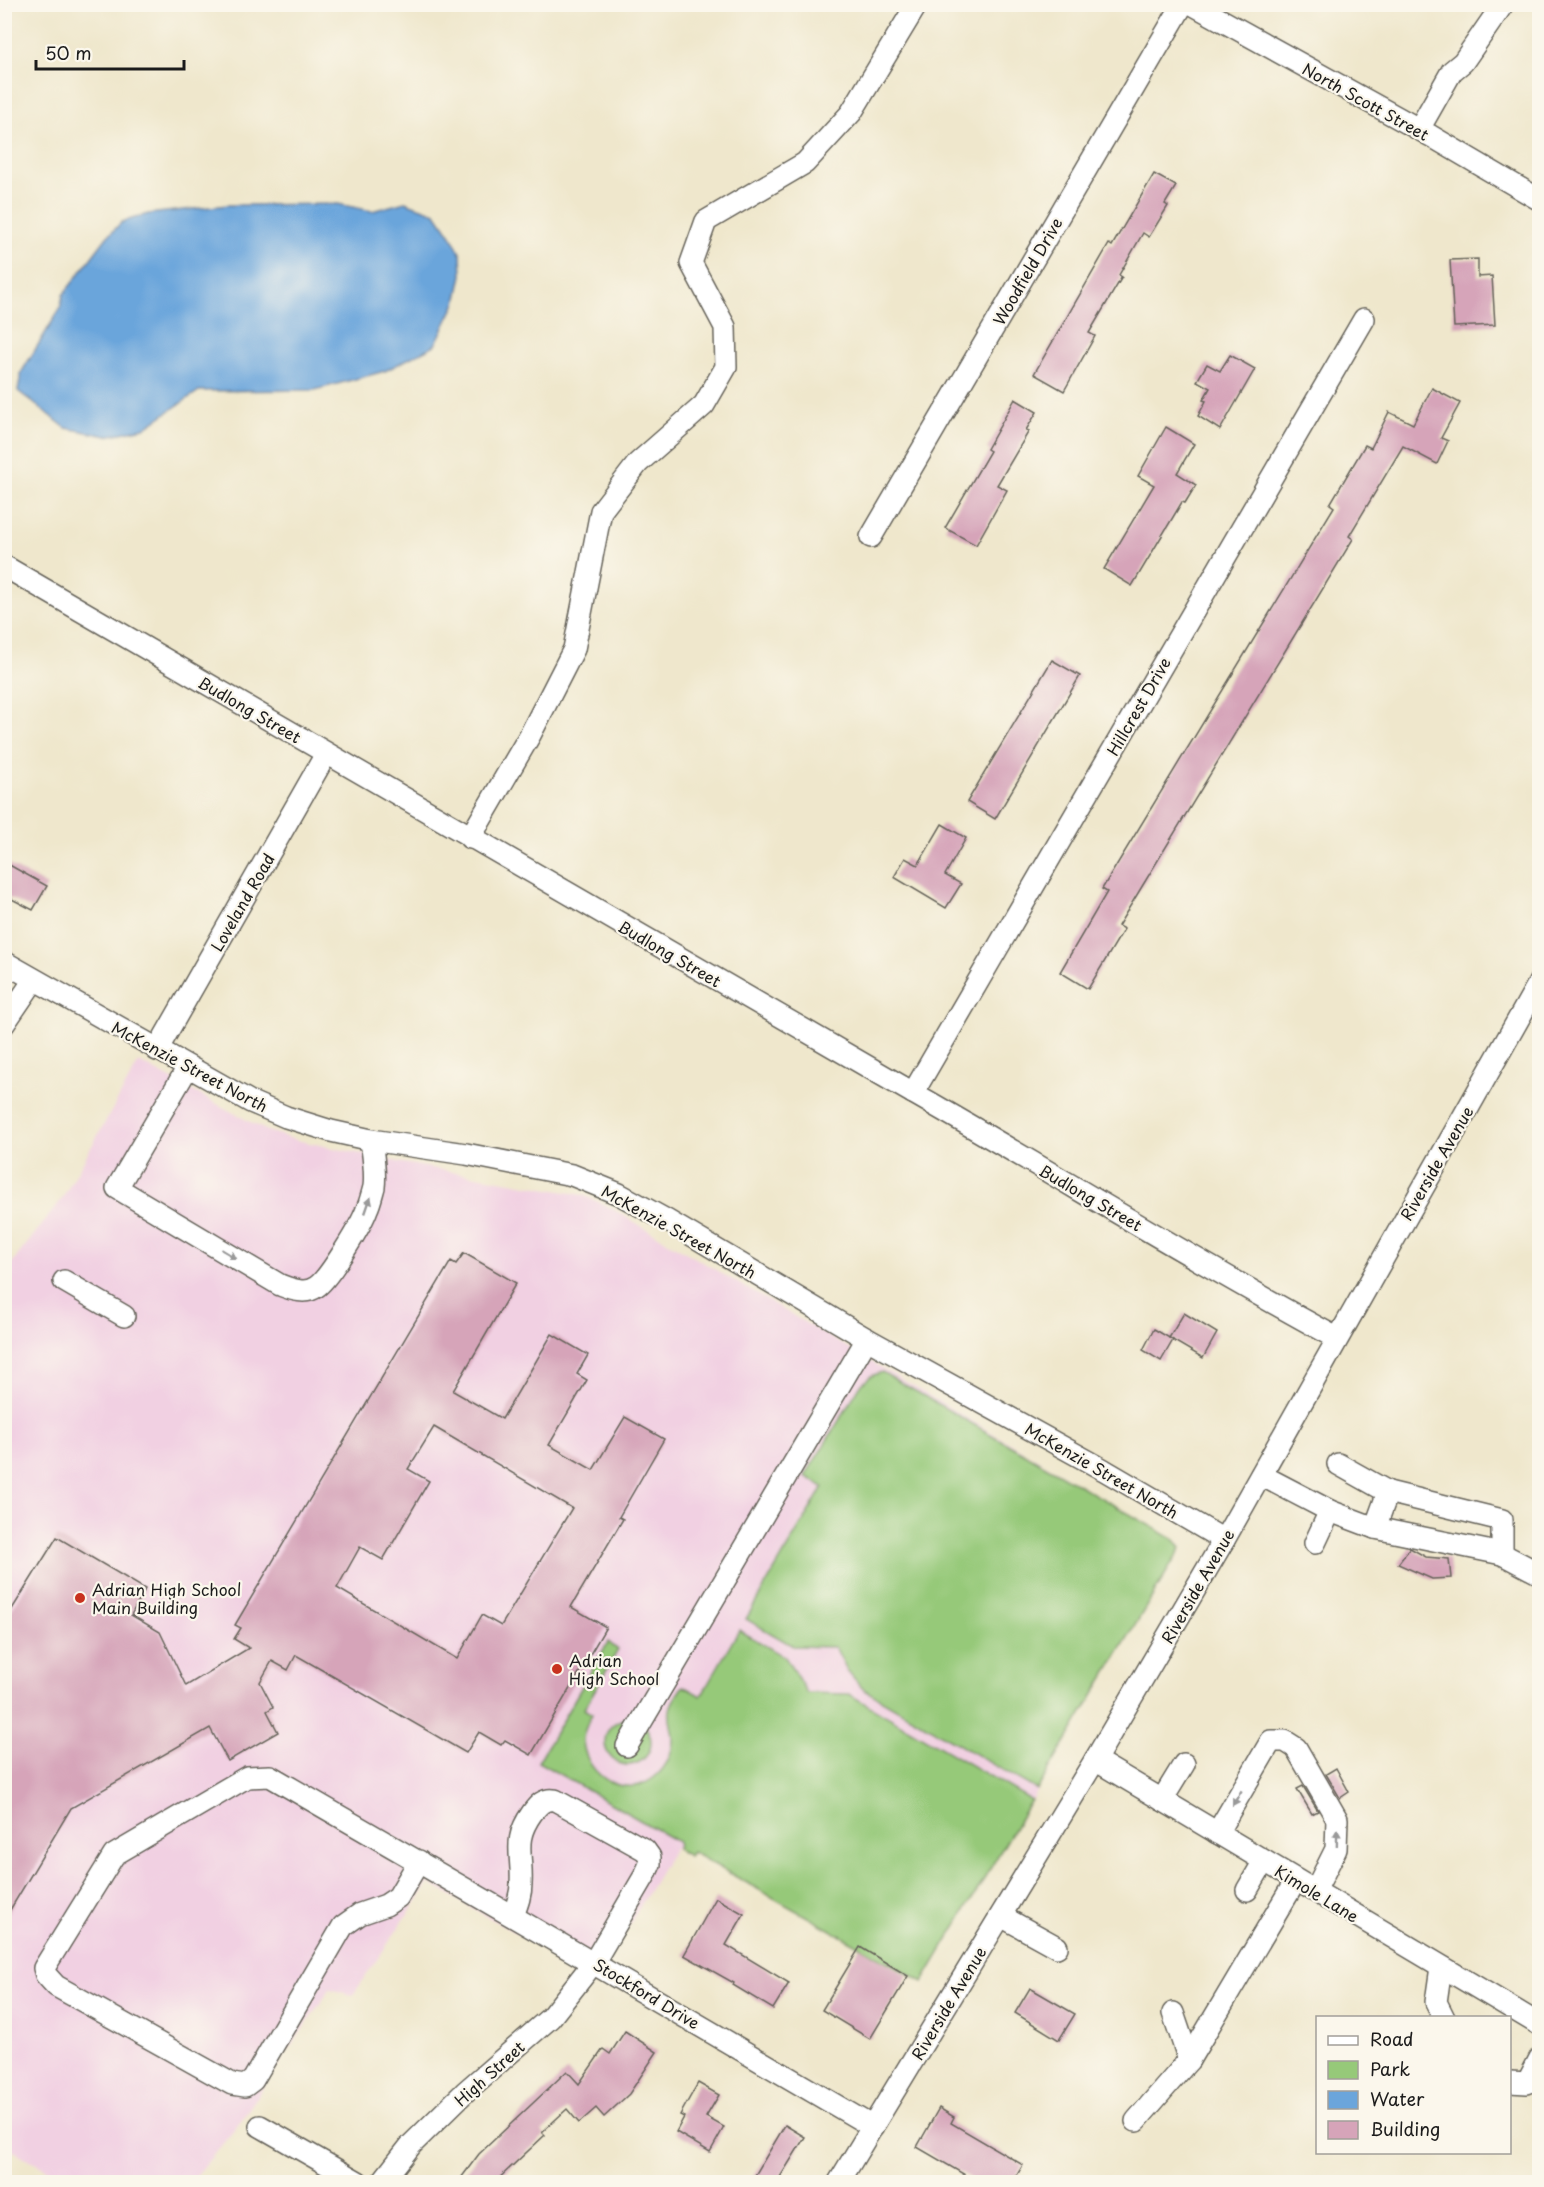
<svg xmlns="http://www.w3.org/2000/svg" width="1544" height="2187" font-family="'Playpen Sans',sans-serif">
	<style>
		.built { fill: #f1d0e2 }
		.green { fill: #96c979; stroke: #59724a; stroke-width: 1.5 }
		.water { fill: #6ba5db; stroke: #44607c; stroke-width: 1.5 }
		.building { fill: #d6a4b9; fill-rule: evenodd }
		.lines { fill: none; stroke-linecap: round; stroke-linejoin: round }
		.minor-casing { stroke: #66635a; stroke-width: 24 }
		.minor { stroke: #fff; stroke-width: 21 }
		.oneway { fill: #999 }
		.poi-dot { fill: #c8321e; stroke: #fbf7ec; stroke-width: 2 }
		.labels { text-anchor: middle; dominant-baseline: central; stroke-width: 4.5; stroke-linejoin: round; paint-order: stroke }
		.street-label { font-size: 16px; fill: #1c1c1c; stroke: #fbf7ec }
		.poi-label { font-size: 16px; fill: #1c1c1c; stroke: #fbf7ec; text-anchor: start }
	</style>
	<rect width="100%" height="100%" fill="#fbf7ec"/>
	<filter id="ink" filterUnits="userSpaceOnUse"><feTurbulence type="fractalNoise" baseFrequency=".0167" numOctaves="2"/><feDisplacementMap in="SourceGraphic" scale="12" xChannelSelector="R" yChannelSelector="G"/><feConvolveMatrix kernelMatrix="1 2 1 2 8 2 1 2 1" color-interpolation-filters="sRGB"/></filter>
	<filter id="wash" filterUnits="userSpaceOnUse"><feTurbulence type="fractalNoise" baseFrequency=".008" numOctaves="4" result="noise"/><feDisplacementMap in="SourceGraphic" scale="24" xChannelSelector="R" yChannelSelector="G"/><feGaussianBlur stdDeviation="1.35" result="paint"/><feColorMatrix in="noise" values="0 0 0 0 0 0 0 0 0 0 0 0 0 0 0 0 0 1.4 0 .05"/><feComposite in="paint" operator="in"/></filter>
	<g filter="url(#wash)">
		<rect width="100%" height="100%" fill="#efe7cc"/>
		<polygon class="built" points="139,1062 267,1131 296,1140 403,1163 583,1195 609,1207 1179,1543 1181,1548 923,1982 692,1852 674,1848 612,1955 557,1957 429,1883 353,1995 330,1989 235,2129 191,2182 68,2182 5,2146 5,1272 62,1199"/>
		<g class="green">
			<polygon points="882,1372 1175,1540 1181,1548 1037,1790 863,1689 847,1670 835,1647 793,1646 746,1619 823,1487 805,1476 860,1386 871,1376"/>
			<path d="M739,1630L785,1657L807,1693L849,1694L1031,1800L923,1982L692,1852L689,1856L677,1849L678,1842L538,1762L608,1642L618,1650L584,1709L592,1714C588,1722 583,1732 583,1740C585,1777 627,1802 657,1775C667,1766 673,1752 673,1738C673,1729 668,1720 670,1710C671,1702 678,1693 683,1686L701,1696Z"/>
			<circle cx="628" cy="1742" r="23"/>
		</g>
		<polygon class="water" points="405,202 436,213 452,237 461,255 462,275 456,303 435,345 385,371 315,390 199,391 144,428 107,436 66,428 18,391 21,373 60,309 63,295 107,237 122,222 148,214 228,205 338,204 372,211"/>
		<g id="blocks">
			<g class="building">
				<polygon points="1154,174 1176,186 1165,204 1168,206 1149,237 1143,233 1119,275 1122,277 1089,333 1095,336 1064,391 1034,374 1109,244 1112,246"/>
				<polygon points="1478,259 1478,277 1492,276 1495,325 1454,327 1450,260"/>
				<polygon points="1230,355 1255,369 1220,430 1198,416 1206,401 1203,400 1210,388 1197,381 1207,364 1220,371"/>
				<polygon points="1432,388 1460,403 1441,438 1448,441 1437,464 1403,446 1349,536 1353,539 1118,926 1124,929 1088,989 1060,972 1107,892 1102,889 1334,507 1330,504 1365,445 1371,448 1389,412 1413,424"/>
				<polygon points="1015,399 1037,412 1026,430 1029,431 997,485 1007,490 976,545 945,528 990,451 987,449"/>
				<polygon points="1166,427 1194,444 1177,473 1196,485 1185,503 1182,502 1132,586 1104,569 1154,485 1138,476"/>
				<polygon points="1052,660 1080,676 995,819 967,802"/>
				<polygon points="942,824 966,838 945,875 961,884 946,908 894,877 905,858 918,865"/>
				<polygon points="4,862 47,886 33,910 4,895"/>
				<path d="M464,1253L516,1283L453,1391L502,1419L552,1334L588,1355L577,1374L587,1380L549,1445L593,1470L625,1417L664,1439L619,1517L623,1519L571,1607L606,1627L531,1755L505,1740L501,1745L479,1732L466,1753L296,1655L288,1670L272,1661L260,1682L273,1707L267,1711L278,1732L228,1761L210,1728L71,1808L4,1920V1622L57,1537L145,1589L131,1615L160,1632L186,1686L249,1648L234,1639L241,1628L235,1625L451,1261L456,1264ZM434,1427L572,1508L501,1626L482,1615L457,1659L337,1588L360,1547L383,1560L429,1481L408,1469Z"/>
				<polygon points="1184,1313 1217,1333 1203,1358 1169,1338"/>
				<polygon points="1154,1329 1173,1340 1161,1361 1143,1350"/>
				<polygon points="1410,1548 1426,1557 1449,1559 1451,1578 1432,1579 1398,1564"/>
				<polygon points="1336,1768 1349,1792 1340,1798 1326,1774"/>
				<polygon points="1303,1786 1318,1811 1312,1814 1297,1789"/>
				<polygon points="716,1898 744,1914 726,1945 789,1983 773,2009 733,1985 734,1983 684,1955"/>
				<polygon points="860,1947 908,1976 870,2039 822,2010"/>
				<polygon points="1030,1988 1075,2014 1059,2040 1015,2013"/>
				<polygon points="625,2031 657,2052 629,2094 604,2117 596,2108 579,2123 567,2109 542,2132 545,2135 495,2182 458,2182 479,2154 567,2071 579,2084 603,2049 610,2054"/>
				<polygon points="698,2083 719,2095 706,2117 724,2127 710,2152 676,2132 684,2117 680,2115"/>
				<polygon points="939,2108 954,2117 951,2123 1023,2165 1013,2182 977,2182 917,2147"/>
				<polygon points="785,2125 805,2137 777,2182 751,2182"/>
			</g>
		</g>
	</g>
	<g filter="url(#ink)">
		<use href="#blocks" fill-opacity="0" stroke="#66635a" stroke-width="1.5"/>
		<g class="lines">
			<defs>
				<g id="minor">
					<polyline points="1192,4 1431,136 1540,200"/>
					<polyline points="1419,129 1452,71 1463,62 1503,4"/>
					<polyline points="871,537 1183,4"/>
					<path d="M4,566C305,742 607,916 908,1090C1052,1172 1192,1260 1337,1338"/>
					<polyline points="470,838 530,735 574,649 601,511 638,463 704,405 726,367 725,327 691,263 706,221 805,163 851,113 917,4"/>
					<polyline points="4,962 251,1102 286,1117 331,1131 371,1140 466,1154 572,1175 619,1194 668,1221 867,1339 1104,1470 1224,1540"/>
					<polyline points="4,1024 34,980"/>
					<polyline points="157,1050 326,754"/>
					<path d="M188,1067L117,1188L280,1285C291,1289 305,1295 316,1287C328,1280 362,1224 367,1209C370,1203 372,1194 374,1187C376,1172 373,1156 371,1140"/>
					<polyline points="913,1093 1364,319"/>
					<polyline points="64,1281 124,1316"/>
					<polyline points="1338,1464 1388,1492"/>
					<polyline points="1261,1475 1330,1511 1375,1528 1502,1554 1540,1574"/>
					<polyline points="1375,1528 1388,1492 1502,1520 1502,1554"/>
					<polyline points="1315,1543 1330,1511"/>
					<polyline points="627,1746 867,1339"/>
					<polyline points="1095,1760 1540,2025"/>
					<polyline points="1162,1800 1184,1764"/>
					<polyline points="1217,1833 1271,1741 1285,1741 1296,1748 1337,1819 1336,1849 1315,1891"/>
					<path d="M419,1861L398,1897L386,1905L360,1914L343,1926L253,2080L245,2086L232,2084L56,1986L46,1975L44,1968L114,1855L247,1777L270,1776C472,1892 672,2009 873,2127"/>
					<polyline points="1247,1890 1264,1861"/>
					<polyline points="1001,1916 1057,1947"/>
					<polyline points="1441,1967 1436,2002 1444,2018"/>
					<polyline points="1173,2013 1189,2060"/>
					<polyline points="1510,2082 1527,2083 1540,2058"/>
					<polyline points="1136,2121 1189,2060 1296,1880"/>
					<polyline points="260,2126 358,2182"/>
					<path d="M382,2182L411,2145L465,2092L550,2018L594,1962L645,1875L650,1864V1857L645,1850L555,1800C544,1798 538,1805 532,1813C512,1841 523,1854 521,1884C521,1895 517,1905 513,1916"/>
					<polyline points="839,2182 1095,1760 1224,1540 1540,981"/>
				</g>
			</defs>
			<use href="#minor" class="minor-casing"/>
			<use href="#minor" class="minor"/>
		</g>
		<defs><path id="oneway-solid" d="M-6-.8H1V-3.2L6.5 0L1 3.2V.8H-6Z" transform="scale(1.5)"/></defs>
		<g class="oneway">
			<use href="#oneway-solid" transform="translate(368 1205) rotate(-71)"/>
			<use href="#oneway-solid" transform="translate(229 1254) rotate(31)"/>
			<use href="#oneway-solid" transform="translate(1237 1798) rotate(121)"/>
			<use href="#oneway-solid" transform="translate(1337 1838) rotate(-89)"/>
		</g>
	</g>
	<g class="poi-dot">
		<circle cx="80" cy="1598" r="6"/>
		<circle cx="557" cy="1669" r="6"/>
	</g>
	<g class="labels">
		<g class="street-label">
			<text transform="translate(1366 101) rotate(29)">North Scott Street</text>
			<text transform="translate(1027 271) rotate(-60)">Woodfield Drive</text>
			<text transform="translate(1138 706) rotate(-60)">Hillcrest Drive</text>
			<text transform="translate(250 709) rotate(30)">Budlong Street</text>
			<text transform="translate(242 902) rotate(-60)">Loveland Road</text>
			<text transform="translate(670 953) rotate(30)">Budlong Street</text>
			<text transform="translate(190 1066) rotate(28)">McKenzie Street North</text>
			<text transform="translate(1436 1163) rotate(-60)">Riverside Avenue</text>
			<text transform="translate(1091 1197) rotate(30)">Budlong Street</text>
			<text transform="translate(679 1231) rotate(29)">McKenzie Street North</text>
			<text transform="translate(1102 1470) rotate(30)">McKenzie Street North</text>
			<text transform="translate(1197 1586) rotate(-60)">Riverside Avenue</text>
			<text transform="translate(1317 1893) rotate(31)">Kimole Lane</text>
			<text transform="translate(647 1993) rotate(31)">Stockford Drive</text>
			<text transform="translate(948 2003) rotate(-59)">Riverside Avenue</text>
			<text transform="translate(489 2073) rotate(-42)">High Street</text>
		</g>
		<g class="poi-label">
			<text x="92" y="1589">Adrian High School<tspan x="92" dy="18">Main Building</tspan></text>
			<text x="569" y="1660">Adrian<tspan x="569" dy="18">High School</tspan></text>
		</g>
	</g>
	<rect width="1544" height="2187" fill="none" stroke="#fbf7ec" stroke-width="24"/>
	<rect x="1316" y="2016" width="195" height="138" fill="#fbf7ec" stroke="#a29f99" stroke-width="1.5"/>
	<rect x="1328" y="2036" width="30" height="9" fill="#ffffff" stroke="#a29f99" stroke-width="1.5"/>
	<text x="1370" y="2046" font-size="18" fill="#1c1c1c">Road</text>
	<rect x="1328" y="2061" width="30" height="18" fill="#96c979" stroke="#a29f99" stroke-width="1.5"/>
	<text x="1370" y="2076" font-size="18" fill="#1c1c1c">Park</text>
	<rect x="1328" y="2091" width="30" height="18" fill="#6ba5db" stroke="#a29f99" stroke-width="1.5"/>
	<text x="1370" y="2106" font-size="18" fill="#1c1c1c">Water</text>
	<rect x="1328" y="2121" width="30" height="18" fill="#d6a4b9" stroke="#a29f99" stroke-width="1.5"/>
	<text x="1370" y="2136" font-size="18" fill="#1c1c1c">Building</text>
	<path d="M36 60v9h148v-9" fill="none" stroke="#1c1c1c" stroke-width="3"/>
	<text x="45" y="60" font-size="18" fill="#1c1c1c" stroke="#fbf7ec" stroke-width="4.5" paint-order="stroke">50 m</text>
</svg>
